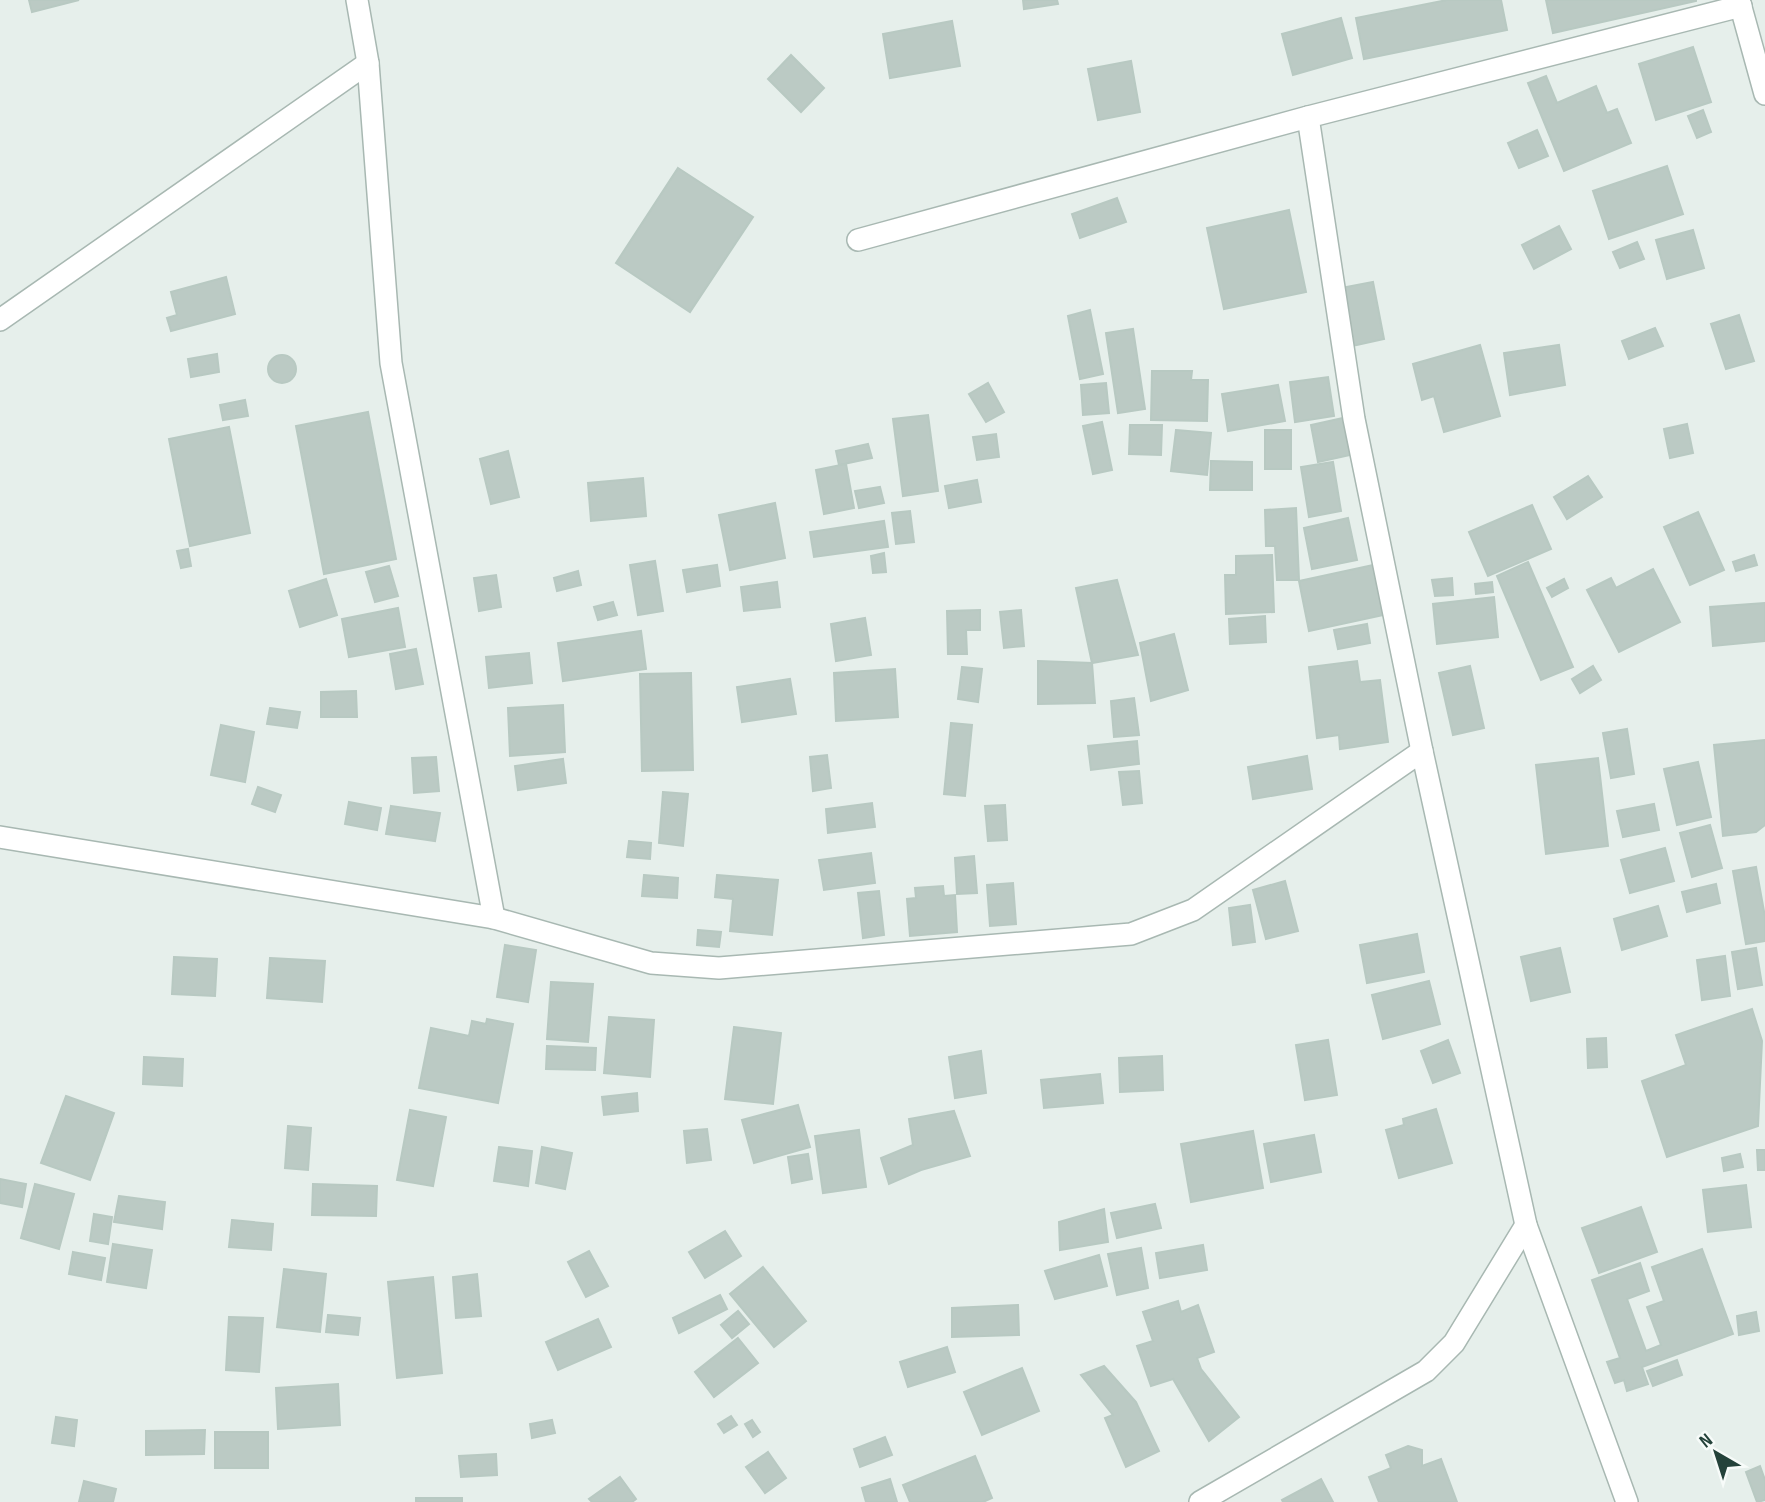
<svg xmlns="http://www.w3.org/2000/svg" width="1765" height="1502" font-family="'Sofia Sans Condensed',sans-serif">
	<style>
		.building { fill: #bbcac4; stroke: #b8c9c2; stroke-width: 2 }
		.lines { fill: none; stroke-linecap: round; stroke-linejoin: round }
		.minor-casing { stroke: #a8b8b2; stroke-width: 24 }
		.minor { stroke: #fff; stroke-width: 21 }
	</style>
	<rect width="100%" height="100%" fill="#e6efeb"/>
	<g class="building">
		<polygon points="29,0 79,0 32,12"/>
		<polygon points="1023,0 1057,0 1058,4 1024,9"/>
		<polygon points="1447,0 1501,0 1507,30 1364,59 1356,18"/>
		<polygon points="1546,0 1696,0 1696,1 1553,33"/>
		<polygon points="1341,18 1352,58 1293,75 1282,34"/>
		<polygon points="952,21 960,66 890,78 883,34"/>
		<polygon points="1693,47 1711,102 1656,120 1639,64"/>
		<polygon points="791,55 824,88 801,112 768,79"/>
		<polygon points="1131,61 1140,112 1098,120 1088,69"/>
		<polygon points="1546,76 1557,103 1596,86 1607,113 1617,109 1631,143 1564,171 1528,83"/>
		<polygon points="1703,110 1711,132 1697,138 1688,116"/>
		<polygon points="1537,130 1548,156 1519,168 1508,143"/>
		<polygon points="1667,166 1683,214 1609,239 1593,191"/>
		<polygon points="678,168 753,217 690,312 616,263"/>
		<polygon points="1117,198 1126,222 1080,238 1072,214"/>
		<polygon points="1289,210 1306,292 1224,309 1207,228"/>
		<polygon points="1559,226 1571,249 1534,269 1522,245"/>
		<polygon points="1693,230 1704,268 1667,279 1656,240"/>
		<polygon points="1637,242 1644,259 1620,268 1613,252"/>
		<polygon points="226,277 235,314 171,331 167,318 177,315 171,292"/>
		<polygon points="1373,282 1384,339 1352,346 1341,288"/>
		<polygon points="1090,310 1103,374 1080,379 1068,316"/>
		<polygon points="1739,315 1754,361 1726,369 1711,324"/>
		<polygon points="1655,328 1663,346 1629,359 1622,341"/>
		<polygon points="1133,329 1145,409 1118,413 1106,333"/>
		<polygon points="1480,345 1500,416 1444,432 1434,396 1422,400 1413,364"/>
		<polygon points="1559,345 1565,385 1510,395 1504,353"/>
		<polygon points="217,354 219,372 191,377 188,359"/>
		<circle cx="282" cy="369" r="14"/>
		<polygon points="1152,371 1192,371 1191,380 1208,380 1207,421 1151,420"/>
		<polygon points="1328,377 1334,416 1295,422 1290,382"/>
		<polygon points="988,383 1004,412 986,422 969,394"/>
		<polygon points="1106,383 1109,413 1083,415 1081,385"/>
		<polygon points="1278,385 1285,421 1228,431 1222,394"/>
		<polygon points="245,400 248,416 223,420 220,405"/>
		<polygon points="368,412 396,559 324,574 296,426"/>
		<polygon points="928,415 938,491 903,496 893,419"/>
		<polygon points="1352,416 1359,453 1318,462 1311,425"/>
		<polygon points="1102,422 1112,470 1093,474 1083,426"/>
		<polygon points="1687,424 1693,453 1670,458 1664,429"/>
		<polygon points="1130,425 1162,425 1161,455 1129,454"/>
		<polygon points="229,427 250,533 190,546 169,439"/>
		<polygon points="1176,430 1211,433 1207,475 1171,471"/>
		<rect x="1265" y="430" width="26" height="39"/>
		<polygon points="996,434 999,457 977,460 973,437"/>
		<polygon points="868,444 872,458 839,465 836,451"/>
		<polygon points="508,451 519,497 491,504 480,459"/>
		<polygon points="1211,461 1252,462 1252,490 1210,490"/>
		<polygon points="1333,462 1341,511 1309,517 1301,467"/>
		<polygon points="846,464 854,508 824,514 816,470"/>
		<polygon points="1588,476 1602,497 1567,519 1554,497"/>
		<polygon points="643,478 646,516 591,521 588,483"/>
		<polygon points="977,480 981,502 949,508 945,486"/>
		<polygon points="880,487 884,503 859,508 855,491"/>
		<polygon points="775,503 785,558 730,570 719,515"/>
		<polygon points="1532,505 1551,549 1488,576 1469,532"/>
		<polygon points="1296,508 1299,580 1277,580 1275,546 1266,546 1265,510"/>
		<polygon points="910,511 914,542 896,544 892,513"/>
		<polygon points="1698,512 1724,570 1690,585 1664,527"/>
		<polygon points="1348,518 1357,560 1312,569 1304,528"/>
		<polygon points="884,521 888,547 814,557 810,532"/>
		<polygon points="188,549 191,566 181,568 177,551"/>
		<polygon points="884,553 886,572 873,573 871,556"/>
		<polygon points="1272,555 1274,612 1226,614 1225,575 1236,575 1236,556"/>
		<polygon points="1754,555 1757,565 1736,571 1733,562"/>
		<polygon points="655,561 663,611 638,615 630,565"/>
		<polygon points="1528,562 1573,667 1541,680 1497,576"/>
		<polygon points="1378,564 1388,614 1309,631 1299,581"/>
		<polygon points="717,565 720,586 687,592 683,570"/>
		<polygon points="389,566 398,596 375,602 366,572"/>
		<polygon points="1653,569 1680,622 1619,652 1587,590 1611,578 1616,588"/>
		<polygon points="578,571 581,585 557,591 554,578"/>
		<polygon points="496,575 501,607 479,611 474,578"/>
		<polygon points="1452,578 1453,595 1435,596 1432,580"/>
		<polygon points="326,579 337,615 300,627 289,591"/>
		<polygon points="1564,579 1568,588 1552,597 1547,588"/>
		<polygon points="1117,580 1138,655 1092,663 1076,588"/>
		<polygon points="777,582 780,607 744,611 741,587"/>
		<polygon points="1492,582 1493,592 1476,594 1475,584"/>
		<polygon points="1494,597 1498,637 1437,644 1433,604"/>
		<polygon points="613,602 617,615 598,620 594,607"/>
		<polygon points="1765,603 1765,641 1713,646 1710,607"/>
		<polygon points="398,608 405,647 349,657 342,619"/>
		<polygon points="980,610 980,630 966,630 967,654 948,654 947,611"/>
		<polygon points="1021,610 1024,646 1004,648 1000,612"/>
		<polygon points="1265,616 1266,642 1230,644 1229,619"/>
		<polygon points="865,618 871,655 836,661 831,624"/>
		<polygon points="1367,624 1370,643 1338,649 1334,630"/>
		<polygon points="641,631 646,669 563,681 558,643"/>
		<polygon points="1174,634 1188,690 1151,701 1140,643"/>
		<polygon points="416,649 423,684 396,689 390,654"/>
		<polygon points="529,653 532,683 489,688 486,657"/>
		<polygon points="1038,661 1092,663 1095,703 1038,704"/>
		<polygon points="1357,661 1360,682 1380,680 1388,742 1340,749 1339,735 1317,738 1309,667"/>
		<polygon points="1470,666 1484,728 1453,735 1439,673"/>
		<polygon points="1593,666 1601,680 1580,693 1572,679"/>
		<polygon points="962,667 982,669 978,702 958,699"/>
		<polygon points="895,669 898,717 836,721 834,673"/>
		<polygon points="691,673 693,770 642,771 640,674"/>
		<polygon points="790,679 796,714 742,722 737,687"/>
		<polygon points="356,691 357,717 321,717 321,692"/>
		<polygon points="1134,698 1139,735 1114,737 1111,701"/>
		<polygon points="563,705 565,752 510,756 508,708"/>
		<polygon points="270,708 300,712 297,728 267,724"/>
		<polygon points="951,723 972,725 965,796 944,794"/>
		<polygon points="221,725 254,732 245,782 211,775"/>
		<polygon points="1627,729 1634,774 1611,778 1603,733"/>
		<polygon points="1765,740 1765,825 1756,832 1723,836 1714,745"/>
		<polygon points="1137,741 1139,764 1091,770 1088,746"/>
		<polygon points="827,755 831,788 813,791 810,757"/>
		<polygon points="1307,756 1312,789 1253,799 1248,767"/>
		<polygon points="436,757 439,791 414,793 412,758"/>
		<polygon points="1598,758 1608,846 1546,854 1536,765"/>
		<polygon points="563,759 566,783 518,790 515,766"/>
		<polygon points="1698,762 1711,817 1677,825 1664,769"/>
		<polygon points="1139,771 1142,803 1123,805 1119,772"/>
		<polygon points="258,787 281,795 275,812 252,804"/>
		<polygon points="663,792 688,794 683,846 659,843"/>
		<polygon points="349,802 381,808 377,830 345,824"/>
		<polygon points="872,803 875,827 828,833 826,809"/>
		<polygon points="1654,804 1659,830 1623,837 1617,811"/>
		<polygon points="1005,805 1007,840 988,841 985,806"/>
		<polygon points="391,806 440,813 435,841 386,834"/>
		<polygon points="1710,825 1722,868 1692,877 1680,833"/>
		<polygon points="629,841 651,843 650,859 627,857"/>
		<polygon points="1665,848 1674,881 1630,893 1621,860"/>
		<polygon points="871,853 875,883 824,890 819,860"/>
		<polygon points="974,856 977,893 957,894 955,858"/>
		<polygon points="1756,867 1765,917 1765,941 1746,944 1733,871"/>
		<polygon points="644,875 678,878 677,898 642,896"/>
		<polygon points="717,875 778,880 772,935 730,931 733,899 715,897"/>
		<polygon points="1285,881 1298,931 1266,939 1253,890"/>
		<polygon points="1013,883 1016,924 990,926 987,885"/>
		<polygon points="1716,884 1720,903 1687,912 1682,892"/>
		<polygon points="943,886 944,896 955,895 957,932 910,936 907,899 916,898 915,888"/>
		<polygon points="879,891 884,935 863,938 858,893"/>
		<polygon points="1250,905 1255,942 1233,945 1229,908"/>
		<polygon points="1658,906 1667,936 1622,950 1614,919"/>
		<polygon points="698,930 721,932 719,947 697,945"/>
		<polygon points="1417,934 1424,972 1367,983 1360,945"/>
		<polygon points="505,945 536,950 528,1002 497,997"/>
		<polygon points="1560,948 1570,992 1531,1001 1521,957"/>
		<polygon points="1756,948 1762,985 1738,989 1732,952"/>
		<polygon points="1725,956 1730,996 1702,1000 1697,960"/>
		<polygon points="174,957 217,959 215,996 172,994"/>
		<polygon points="270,958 325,961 322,1002 267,998"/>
		<polygon points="1429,981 1440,1024 1383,1039 1372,995"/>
		<polygon points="551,982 593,984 588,1042 547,1039"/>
		<polygon points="1752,1009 1762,1041 1758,1126 1667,1157 1642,1081 1686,1065 1676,1035"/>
		<polygon points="609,1017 654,1020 650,1077 604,1073"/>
		<polygon points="487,1019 513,1024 498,1103 419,1088 431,1028 469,1036 472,1021 486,1024"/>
		<polygon points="734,1027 781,1033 773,1104 725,1099"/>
		<polygon points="1606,1038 1607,1067 1588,1068 1587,1039"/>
		<polygon points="1328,1040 1337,1095 1305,1100 1296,1045"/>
		<polygon points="1448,1040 1460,1073 1433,1083 1421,1051"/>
		<polygon points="547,1046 596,1048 595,1070 546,1069"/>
		<polygon points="981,1051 986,1093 955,1098 949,1057"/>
		<polygon points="1162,1056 1163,1090 1120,1092 1119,1058"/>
		<polygon points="144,1057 183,1059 182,1086 143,1084"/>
		<polygon points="1100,1074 1103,1103 1044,1108 1041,1080"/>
		<polygon points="637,1093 638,1111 604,1115 602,1097"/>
		<polygon points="66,1096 114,1113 90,1180 41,1163"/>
		<polygon points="798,1105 810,1147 754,1163 742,1120"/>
		<polygon points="1436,1109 1452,1163 1399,1178 1386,1130 1404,1125 1403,1119"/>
		<polygon points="410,1110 446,1117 433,1186 397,1180"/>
		<polygon points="954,1111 970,1156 921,1170 889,1184 881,1158 913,1145 909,1119"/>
		<polygon points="288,1126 311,1128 308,1170 285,1168"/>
		<polygon points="707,1129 711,1160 687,1163 684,1131"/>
		<polygon points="859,1130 866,1187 823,1193 815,1136"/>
		<polygon points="1253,1131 1263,1188 1191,1202 1181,1144"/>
		<polygon points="1314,1135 1321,1172 1271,1182 1264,1144"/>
		<polygon points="499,1147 532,1151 528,1186 494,1181"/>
		<polygon points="542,1147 572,1153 565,1189 536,1183"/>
		<polygon points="1757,1150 1765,1150 1765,1170 1758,1170"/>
		<polygon points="808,1154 812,1179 792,1183 788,1157"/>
		<polygon points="1740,1154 1743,1167 1724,1171 1722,1158"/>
		<polygon points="0,1179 26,1184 22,1207 0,1203"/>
		<polygon points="35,1184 74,1194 59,1249 21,1238"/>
		<polygon points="313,1184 377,1186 376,1216 312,1215"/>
		<polygon points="1746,1185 1751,1227 1708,1232 1703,1190"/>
		<polygon points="119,1196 165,1202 162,1229 114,1222"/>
		<polygon points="1155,1204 1161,1228 1117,1238 1111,1213"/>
		<polygon points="1641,1207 1657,1252 1599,1273 1582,1228"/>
		<polygon points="1104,1209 1108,1242 1060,1250 1059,1222"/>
		<polygon points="94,1214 112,1217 108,1244 90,1241"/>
		<polygon points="232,1220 273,1224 271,1250 229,1247"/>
		<polygon points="725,1231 741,1256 705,1278 689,1252"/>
		<polygon points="113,1244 152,1250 146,1288 107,1282"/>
		<polygon points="1203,1245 1207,1270 1160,1278 1156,1253"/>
		<polygon points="1141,1248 1148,1288 1117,1295 1108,1254"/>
		<polygon points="1702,1249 1733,1334 1642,1367 1648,1384 1627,1391 1624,1380 1615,1383 1607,1362 1620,1358 1592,1280 1640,1263 1649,1291 1627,1299 1646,1351 1661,1345 1647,1307 1664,1301 1652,1267"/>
		<polygon points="589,1251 608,1286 586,1297 568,1262"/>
		<polygon points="73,1252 105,1258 101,1280 69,1274"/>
		<polygon points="1099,1255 1107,1286 1055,1299 1045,1271"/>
		<polygon points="763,1267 806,1321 774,1347 730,1294"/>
		<polygon points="284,1269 326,1274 320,1332 277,1327"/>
		<polygon points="477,1274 481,1316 456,1318 453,1277"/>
		<polygon points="433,1277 442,1373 397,1378 388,1282"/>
		<polygon points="720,1295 727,1309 679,1333 673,1318"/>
		<polygon points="1178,1301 1181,1312 1198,1305 1214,1352 1197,1358 1201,1369 1239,1417 1209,1441 1173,1379 1151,1386 1137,1346 1153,1341 1143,1312"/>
		<polygon points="1018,1305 1019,1335 952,1337 952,1308"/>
		<polygon points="738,1311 749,1324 732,1338 721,1325"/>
		<polygon points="1756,1312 1759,1331 1739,1335 1737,1316"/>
		<polygon points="328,1315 360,1318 358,1335 326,1332"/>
		<polygon points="229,1317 263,1318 259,1372 226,1370"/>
		<polygon points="598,1319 611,1347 558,1370 546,1342"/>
		<polygon points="738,1338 758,1363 714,1397 695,1372"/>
		<polygon points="947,1347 955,1372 908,1387 900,1362"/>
		<polygon points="1677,1360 1682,1375 1653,1386 1647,1371"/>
		<polygon points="1104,1366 1136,1402 1159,1451 1126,1467 1105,1418 1113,1415 1081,1375"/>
		<polygon points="1022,1368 1039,1411 982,1435 964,1392"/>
		<polygon points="338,1384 340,1425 278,1429 276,1388"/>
		<polygon points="731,1416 737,1425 724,1433 718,1424"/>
		<polygon points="56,1417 77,1420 74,1446 52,1443"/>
		<polygon points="552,1420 555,1433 532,1438 530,1424"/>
		<polygon points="752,1420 760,1432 753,1437 745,1424"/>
		<polygon points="205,1430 204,1454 146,1455 146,1431"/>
		<rect x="215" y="1432" width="53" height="36"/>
		<polygon points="885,1437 892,1455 860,1467 854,1449"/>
		<polygon points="1408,1446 1422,1450 1422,1466 1441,1459 1457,1502 1379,1502 1369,1477 1391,1468 1386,1455"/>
		<polygon points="768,1452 786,1478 765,1493 746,1467"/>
		<polygon points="496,1454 497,1475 461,1477 459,1456"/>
		<polygon points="975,1456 992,1498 983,1502 910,1502 903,1485"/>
		<polygon points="1760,1466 1765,1480 1765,1500 1757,1502 1746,1472"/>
		<polygon points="620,1477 636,1499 632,1502 592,1502 589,1499"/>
		<polygon points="890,1479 897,1502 866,1502 862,1488"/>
		<polygon points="1321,1479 1333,1502 1283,1502 1282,1500"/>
		<polygon points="84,1481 116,1489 113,1502 79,1502"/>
		<rect x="416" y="1498" width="46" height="4"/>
	</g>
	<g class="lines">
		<defs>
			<g id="minor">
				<polyline points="357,0 368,63 391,363 494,918"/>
				<polyline points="1739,0 1765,94"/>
				<polyline points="858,240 1308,117"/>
				<polyline points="0,320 368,63"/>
				<polyline points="0,837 494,918 651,963 719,968 1131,934 1193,910 1422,751"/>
				<polyline points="1200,1502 1426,1371 1454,1343 1526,1225"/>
				<polyline points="1627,1502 1526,1225 1422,751 1354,419 1308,117 1741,6"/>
			</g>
		</defs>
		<use href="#minor" class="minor-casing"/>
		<use href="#minor" class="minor"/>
	</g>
	<g transform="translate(1716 1453) rotate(321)" stroke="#f7fbf9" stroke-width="5" paint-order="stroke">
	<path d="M0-5L12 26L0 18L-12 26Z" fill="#24423a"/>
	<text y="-10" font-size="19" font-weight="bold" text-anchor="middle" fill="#24423a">N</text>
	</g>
</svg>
